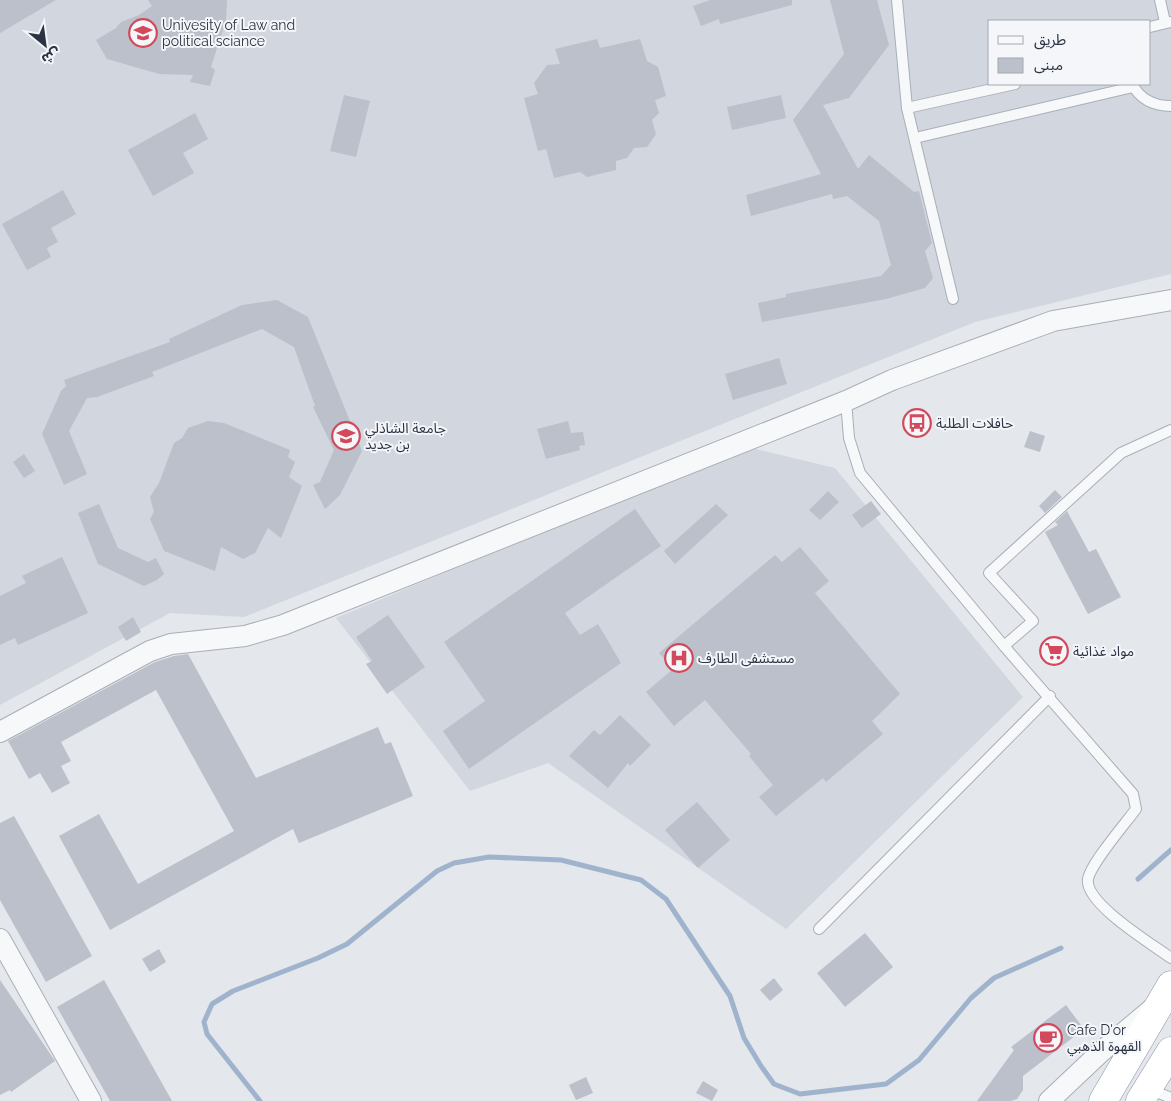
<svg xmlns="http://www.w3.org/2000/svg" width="1171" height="1101" font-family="Raleway,'Noto Sans Arabic',sans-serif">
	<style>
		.built { fill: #d2d6de; fill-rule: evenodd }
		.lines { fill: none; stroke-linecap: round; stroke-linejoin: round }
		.stream { stroke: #9fb4cc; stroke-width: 5 }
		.building { fill: #bbc0ca }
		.service-casing { stroke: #a9aeb7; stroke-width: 12 }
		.minor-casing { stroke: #a9aeb7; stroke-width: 22 }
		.trunk-casing { stroke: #8b94a3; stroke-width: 29 }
		.service { stroke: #f7f8fa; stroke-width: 10 }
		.minor { stroke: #f7f8fa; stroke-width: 20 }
		.trunk { stroke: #fff; stroke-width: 28 }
		.labels { text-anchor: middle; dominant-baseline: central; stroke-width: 4; stroke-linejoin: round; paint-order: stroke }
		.poi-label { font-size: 14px; fill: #2b3445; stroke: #f4f6f9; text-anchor: start }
	</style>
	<rect width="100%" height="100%" fill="#e4e7ec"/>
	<g class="built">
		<path d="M0,0H1171V274L975,322L244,617L170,613L0,705ZM990,21H1150V84H990Z"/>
		<polygon points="747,447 835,468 1023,697 786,929 548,763 470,791 336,618"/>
	</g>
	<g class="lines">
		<g class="stream">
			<polyline points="1138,879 1171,850"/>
			<polyline points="260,1101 207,1034 204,1022 212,1004 233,991 318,958 347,944 437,871 454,863 489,857 561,860 641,880 666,899 730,996 744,1038 761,1066 774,1084 800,1094 886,1084 919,1060 971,998 994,978 1061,948"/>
		</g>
	</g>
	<g class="building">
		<polygon points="0,0 56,0 0,33"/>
		<polygon points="148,0 227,0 226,20 211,67 215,70 210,86 190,82 193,75 159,74 107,59 96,40 116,28 121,22 139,15 152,6"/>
		<polygon points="710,0 792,0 792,5 720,24 719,19 701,26 693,6"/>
		<polygon points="830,0 877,0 889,45 849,98 823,105 858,169 869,155 914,192 919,191 932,243 925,251 933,278 925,288 886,299 762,322 758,303 786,297 786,294 881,276 891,265 879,221 847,196 833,199 832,194 751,216 746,195 821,174 793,120 844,54"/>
		<polygon points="597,39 600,48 640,39 647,61 658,67 666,96 655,100 659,113 652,120 656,134 647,147 634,148 627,158 616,161 616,170 587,177 580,172 554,178 546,149 538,151 524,98 538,94 534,83 547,65 560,64 555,49"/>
		<polygon points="344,95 370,101 356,157 330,151"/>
		<polygon points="781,95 786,118 732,130 727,107"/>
		<polygon points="195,113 208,139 183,153 194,173 153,196 128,150"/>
		<polygon points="63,190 76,214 51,228 58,242 47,248 51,257 27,270 2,224"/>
		<polygon points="277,300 308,317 362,451 340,495 325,509 313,485 320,482 334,450 313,407 315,406 294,347 262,329 152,372 154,376 97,397 87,398 69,431 87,474 64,485 42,434 61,391 66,386 64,380 170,342 169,339 242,305"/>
		<polygon points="779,358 787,384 733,400 725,374"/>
		<polygon points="208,421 224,423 290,450 288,457 295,462 289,477 302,486 281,538 268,528 255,553 243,559 221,547 215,571 164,551 150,519 154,512 150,497 159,483 174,443 182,438 188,428"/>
		<polygon points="568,421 571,433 583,432 585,445 579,446 580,450 546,459 537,429"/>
		<polygon points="1030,431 1045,436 1040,452 1024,447"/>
		<polygon points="24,454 35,471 24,478 13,462"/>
		<polygon points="1055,490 1062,497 1045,513 1039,506"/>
		<polygon points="828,491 839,502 820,520 809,510"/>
		<polygon points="871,501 881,514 862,528 852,515"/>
		<polygon points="99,504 118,548 148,562 156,558 164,574 157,580 144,586 98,564 78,513"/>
		<polygon points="716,504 728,515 675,564 664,551"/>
		<polygon points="635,509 661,546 565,613 580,635 598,624 621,663 469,769 443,731 485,701 444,642"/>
		<polygon points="1067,511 1089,552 1096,549 1121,597 1088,614 1045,532 1058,525 1055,522"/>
		<polygon points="800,547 829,581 815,593 900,694 872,721 883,734 826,782 823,778 776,816 759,797 773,785 749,756 751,754 705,700 674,726 646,692 673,669 659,653 775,555 782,562"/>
		<polygon points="62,557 88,613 18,645 15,638 0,645 0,596 26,583 22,576"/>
		<polygon points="388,615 425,667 387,694 366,664 372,661 356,637"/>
		<polygon points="133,617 141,632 126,641 118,627"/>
		<polygon points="188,654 256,778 378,727 385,744 391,742 413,796 299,843 293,829 110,930 59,836 99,814 138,884 234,831 156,690 61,742 71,761 61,766 70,783 52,793 40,773 29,779 8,741 155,662 174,656"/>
		<polygon points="620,715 651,745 630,766 628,763 608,788 569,756 594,730 600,735"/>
		<polygon points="697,802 730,840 698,868 665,830"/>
		<polygon points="14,816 92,956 46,982 0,900 0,823"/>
		<polygon points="865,933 893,967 845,1007 817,973"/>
		<polygon points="159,949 166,962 150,972 142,959"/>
		<polygon points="774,978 783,990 770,1001 760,990"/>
		<polygon points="0,980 55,1061 11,1092 10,1090 0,1095"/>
		<polygon points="104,980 172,1101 110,1101 57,1007"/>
		<polygon points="1066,1005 1084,1029 1023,1076 1023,1090 1017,1099 1011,1101 977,1101 1014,1050 1011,1047"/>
		<polygon points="586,1077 593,1093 576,1100 569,1085"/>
		<polygon points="703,1081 718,1090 712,1101 696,1093"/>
	</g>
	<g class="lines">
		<defs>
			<g id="service">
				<polyline points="897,0 907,108 953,299"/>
				<polyline points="1160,0 1165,22"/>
				<polyline points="1150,27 1170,22"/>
				<path d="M1132,84C1140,99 1154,106 1171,106"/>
				<polyline points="907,108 1015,84"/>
				<polyline points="915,138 1133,87"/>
				<path d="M846,401L849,438L860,473L1004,646L1133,794L1136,809C1125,824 1091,863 1088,879C1084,903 1152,944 1171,958"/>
				<polyline points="1004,646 1033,621 989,573 1121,453 1171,430"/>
				<polyline points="819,929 1050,696"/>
				<polyline points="1149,1089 1171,1098"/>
			</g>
			<g id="minor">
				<polyline points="0,732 150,651 171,644 245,636 283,625 846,401 892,380 1053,321 1171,300"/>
				<polyline points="0,939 91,1101"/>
				<polyline points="1049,1101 1102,1051 1152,1009"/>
			</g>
			<g id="trunk">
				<polyline points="1103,1101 1171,985"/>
				<polyline points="1140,1101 1171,1051"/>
			</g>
		</defs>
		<use href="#service" class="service-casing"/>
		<use href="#minor" class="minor-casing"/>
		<use href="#trunk" class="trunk-casing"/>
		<use href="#service" class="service"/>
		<use href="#minor" class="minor"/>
		<use href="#trunk" class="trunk"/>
	</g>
	<defs>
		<symbol id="university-ring" viewBox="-11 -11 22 22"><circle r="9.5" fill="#f4f6f9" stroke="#d1495b" stroke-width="1.5"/><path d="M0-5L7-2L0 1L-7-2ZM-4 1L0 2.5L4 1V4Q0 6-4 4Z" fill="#d1495b"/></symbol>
		<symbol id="bus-ring" viewBox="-11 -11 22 22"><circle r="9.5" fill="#f4f6f9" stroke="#d1495b" stroke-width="1.5"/><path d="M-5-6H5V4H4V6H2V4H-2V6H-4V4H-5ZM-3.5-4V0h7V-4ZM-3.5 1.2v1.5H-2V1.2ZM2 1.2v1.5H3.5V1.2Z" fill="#d1495b"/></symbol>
		<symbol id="supermarket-ring" viewBox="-11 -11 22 22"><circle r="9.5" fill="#f4f6f9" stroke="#d1495b" stroke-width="1.5"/><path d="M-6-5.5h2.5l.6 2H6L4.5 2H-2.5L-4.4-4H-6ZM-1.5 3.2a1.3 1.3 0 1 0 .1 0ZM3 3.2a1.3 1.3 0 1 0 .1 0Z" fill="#d1495b"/></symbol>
		<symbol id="hospital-ring" viewBox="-11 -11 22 22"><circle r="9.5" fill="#f4f6f9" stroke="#d1495b" stroke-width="1.5"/><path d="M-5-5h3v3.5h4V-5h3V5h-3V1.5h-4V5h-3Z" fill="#d1495b"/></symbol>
		<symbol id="cafe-ring" viewBox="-11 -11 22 22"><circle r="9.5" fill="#f4f6f9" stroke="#d1495b" stroke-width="1.5"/><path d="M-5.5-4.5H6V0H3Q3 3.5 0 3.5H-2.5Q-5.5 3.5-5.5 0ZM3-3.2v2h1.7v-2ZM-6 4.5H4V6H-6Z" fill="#d1495b"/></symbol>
	</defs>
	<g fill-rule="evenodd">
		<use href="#university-ring" x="127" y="17" width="32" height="32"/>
		<use href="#bus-ring" x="901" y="407" width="32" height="32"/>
		<use href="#university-ring" x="330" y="420" width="32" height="32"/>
		<use href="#supermarket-ring" x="1038" y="635" width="32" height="32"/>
		<use href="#hospital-ring" x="663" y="642" width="32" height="32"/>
		<use href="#cafe-ring" x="1032" y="1022" width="32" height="32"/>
	</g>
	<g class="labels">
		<g class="poi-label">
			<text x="162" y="25">Univesity of Law and<tspan x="162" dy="16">political sciance</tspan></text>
			<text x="936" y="423">حافلات الطلبة</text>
			<text x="365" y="428">جامعة الشاذلي<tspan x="365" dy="16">بن جديد</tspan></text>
			<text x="1073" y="651">مواد غذائية</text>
			<text x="698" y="658">مستشفى الطارف</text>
			<text x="1067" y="1030">Cafe D'or<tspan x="1067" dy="16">القهوة الذهبي</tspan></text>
		</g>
	</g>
	<rect x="988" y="20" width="162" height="65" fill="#f4f6f9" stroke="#a4a8b1"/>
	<rect x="998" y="36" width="25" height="8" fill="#f7f8fa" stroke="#a4a8b1"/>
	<text x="1034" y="45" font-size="15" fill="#2b3445">طريق</text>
	<rect x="998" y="58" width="25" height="15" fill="#bbc0ca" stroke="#a4a8b1"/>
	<text x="1034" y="70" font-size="15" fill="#2b3445">مبنى</text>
	<g transform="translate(45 45) rotate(151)" stroke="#f4f6f9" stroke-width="4" paint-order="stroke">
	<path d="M0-4L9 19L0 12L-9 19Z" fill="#2b3445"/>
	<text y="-8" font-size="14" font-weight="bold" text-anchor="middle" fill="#2b3445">ش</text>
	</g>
</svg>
